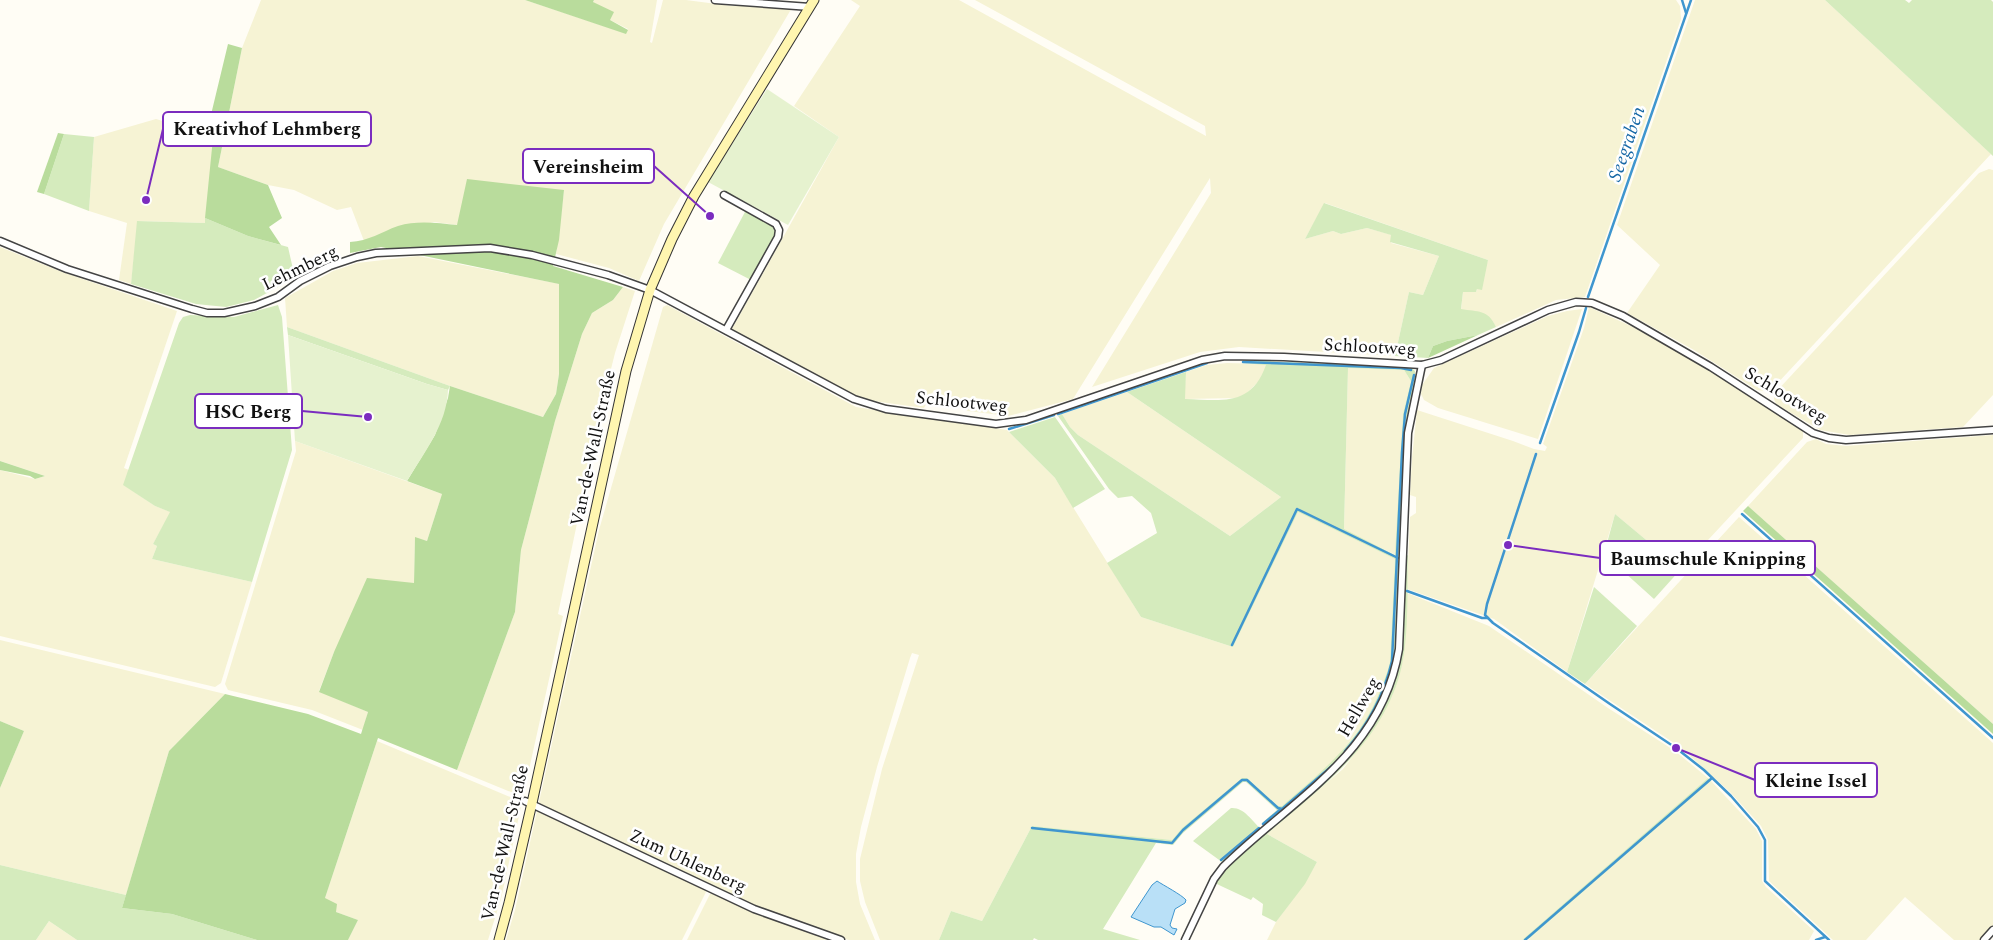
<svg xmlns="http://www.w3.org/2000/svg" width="1993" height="940" font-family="Spectral,serif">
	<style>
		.farmland { fill: #f6f3d4 }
		.green { fill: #d5ebbd; fill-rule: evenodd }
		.forest { fill: #b9dc9c }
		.pitch { fill: #e6f2cf }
		.water { fill: #b9e0f7; stroke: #3f96cf }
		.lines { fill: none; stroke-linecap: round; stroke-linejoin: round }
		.stream { stroke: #3f96cf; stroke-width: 2.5 }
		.minor-casing { stroke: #444; stroke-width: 9 }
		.secondary-casing { stroke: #333; stroke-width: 11 }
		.minor { stroke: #fff; stroke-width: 6 }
		.secondary { stroke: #fff6b0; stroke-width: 9 }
		.labels { text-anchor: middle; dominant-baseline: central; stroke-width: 5; stroke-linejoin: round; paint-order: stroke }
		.street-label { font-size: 18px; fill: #111; stroke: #fff }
		.water-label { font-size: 19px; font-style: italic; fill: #1768a6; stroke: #fff }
		.leader { fill: none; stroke: #7b2cbf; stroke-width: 2 }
		.callout-dot { fill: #7b2cbf; stroke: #fff; stroke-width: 2 }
		.callout { fill: #fff; stroke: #7b2cbf; stroke-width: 2 }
		.callout-label { font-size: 19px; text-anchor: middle; font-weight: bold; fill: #111 }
	</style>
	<rect width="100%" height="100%" fill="#fffdf5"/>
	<g class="farmland">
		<polygon points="261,0 525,0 625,33 628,29 610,20 593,2 594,0 657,0 650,42 652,43 663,0 686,0 732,6 793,6 664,224 639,281 609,268 556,254 564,191 457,225 434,222 364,241 351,207 337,210 294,190 268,185 218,167 242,48"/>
		<polygon points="851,0 959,0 1206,136 1205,126 975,0 1676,0 1680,6 1681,19 1585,297 1556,300 1496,327 1493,322 1461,310 1463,292 1476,292 1488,260 1325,203 1305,239 1333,231 1341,234 1367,228 1392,235 1391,243 1439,256 1423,295 1409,292 1395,356 1239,347 1200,352 1092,387 1211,193 1210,178 1073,399 1008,416 968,411 934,390 924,408 873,401 840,390 732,329 839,137 794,106 860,6"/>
		<polygon points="1695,0 1825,0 1991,154 1773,388 1765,391 1757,390 1694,350 1627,313 1660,265 1617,225"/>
		<polygon points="156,119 212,136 212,166 205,223 138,221 131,284 119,280 127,223 89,211 94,137"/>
		<polygon points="1989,169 1993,170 1993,395 1963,427 1850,435 1820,430 1776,404 1774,399 1774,394 1979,173"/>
		<polygon points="0,247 62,272 177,311 124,468 129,470 124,485 155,506 171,512 153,544 157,546 152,559 252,582 221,683 215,687 0,636 0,470 35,479 45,476 0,461"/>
		<polygon points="418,256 560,284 559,374 556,394 543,417 450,386 287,327 285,298 333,271 357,263"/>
		<polygon points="623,287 635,291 615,353 601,409 558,614 563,616 523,797 457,770 515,612 521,550 555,421 582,334 592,313 613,300"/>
		<polygon points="667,305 856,407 1007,430 1055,478 1141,617 1233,647 1298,512 1395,559 1390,662 1380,693 1364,723 1334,761 1282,806 1278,806 1247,778 1242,778 1182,828 1172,840 1032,826 982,921 951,911 939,940 880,940 865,902 860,881 860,859 882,769 919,655 912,653 910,658 877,767 861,827 856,854 856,882 860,904 875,940 849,940 823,933 759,908 541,805 539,802 599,530 663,307"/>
		<polygon points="1589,307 1633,327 1710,370 1803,430 1803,438 1681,569 1615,514 1567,672 1494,619 1407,589 1410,517 1416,513 1416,497 1410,495 1412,458 1417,410 1513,441 1534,449 1545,451 1547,447 1543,444 1584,328"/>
		<polygon points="1582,309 1538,439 1438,408 1424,400 1421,394 1422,385 1434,368 1548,316 1567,311"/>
		<polygon points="1227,363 1267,364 1262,378 1246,394 1238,398 1184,399 1186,372 1207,365"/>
		<polygon points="1348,368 1404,370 1411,381 1403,414 1396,555 1344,530"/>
		<polygon points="1127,392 1281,497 1230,536 1078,435 1070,427 1062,414"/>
		<polygon points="1993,435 1993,724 1748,506 1807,442 1816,439 1826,444 1846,446"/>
		<polygon points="295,441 442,494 427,541 415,538 414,583 334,652 319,691 368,712 363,730 312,710 228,690 225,684 296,451"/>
		<polygon points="1739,517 1993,743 1993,926 1980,940 1954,940 1905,897 1866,940 1833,940 1769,881 1768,840 1761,826 1730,792 1680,747 1585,684"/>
		<polygon points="1407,593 1489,626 1608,708 1675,751 1708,778 1522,940 1267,940 1276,922 1304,884 1317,862 1267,834 1343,769 1374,729 1392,696 1402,664"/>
		<polygon points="0,640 225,694 169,751 126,895 0,865 0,788 24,731 0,721"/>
		<polygon points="377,741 522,802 501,899 488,940 348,940 358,920 336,912 325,898"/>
		<polygon points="1711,781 1756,829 1762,841 1762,881 1766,887 1814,931 1809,940 1528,940"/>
		<polygon points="540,809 704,888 706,892 682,940 506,940 515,910 537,811"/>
		<polygon points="714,892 754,911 833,940 687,940 710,894"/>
		<polygon points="49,921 77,940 36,940"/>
	</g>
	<g class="green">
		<polygon points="1825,0 1905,0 1909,3 1912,0 1991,0 1993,2 1993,156"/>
		<polygon points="64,134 94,137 89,211 44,194"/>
		<path d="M1324,203L1488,260L1482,290L1477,289L1476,292H1463L1461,309C1478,312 1488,309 1496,327L1478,335L1447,341L1433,346L1428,358L1395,356L1409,292L1423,295L1439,256L1390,242L1391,235L1367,228L1341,234L1333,231L1305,239Z"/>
		<polygon points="746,210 772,225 776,234 751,280 718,263"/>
		<polygon points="205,218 248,236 288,247 293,269 282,285 254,300 226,307 196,304 131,284 137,221 205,223"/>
		<polygon points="278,305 282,317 292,450 252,582 152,559 157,546 153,544 170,512 155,506 123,485 179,323 183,317 190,315 234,317"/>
		<polygon points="287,327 450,386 448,390 427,384 288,335"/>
		<path d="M1243,360L1404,367L1412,368L1415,371L1416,379L1407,416L1404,445L1396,650C1394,659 1393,668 1391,676C1373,741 1313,785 1265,826L1262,823L1277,810L1246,782H1243L1183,833L1173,845L1156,843L1103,929L1140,940H1038L1034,938L1033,940H939L951,911L982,921L1032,826L1172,840L1182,828L1242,778H1247L1278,806H1282C1335,760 1370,733 1390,662L1395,559L1298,512L1233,647L1141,617L1107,563L1157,533L1151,513L1132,496L1118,498L1109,489L1058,416L1062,414L1070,427L1078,435L1230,536L1281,497L1127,392L1186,372L1185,399C1222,400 1251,407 1266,365L1243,363ZM1348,368L1404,370L1411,381L1403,414L1395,555L1344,529Z"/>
		<polygon points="1055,417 1105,489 1073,508 1055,478 1009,432"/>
		<polygon points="1615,514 1681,569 1654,599 1604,554"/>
		<path d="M1408,555C1407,589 1409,632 1402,665C1385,742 1323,786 1267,834L1317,862L1305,884L1276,922L1262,915L1263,904L1253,897L1251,900L1221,886L1217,884L1216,880L1224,869C1247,849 1270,829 1293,809C1338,769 1387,726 1399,664C1405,629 1404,592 1405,557Z"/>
		<polygon points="1594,587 1637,626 1585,684 1567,672"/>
		<polygon points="1708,778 1711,781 1530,938 1522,940"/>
		<path d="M1231,808C1244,807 1252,821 1261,829L1211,880H1209L1222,862L1193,841Z"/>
		<polygon points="0,865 126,895 122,908 172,914 257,940 77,940 49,921 36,940 0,940"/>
	</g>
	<g class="forest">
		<polygon points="525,0 594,0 593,2 614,12 610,20 628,30 626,34"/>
		<polygon points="228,44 242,48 218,167 268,185 282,218 269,227 281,245 248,236 205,218 213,138 209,123"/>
		<polygon points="58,133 64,134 44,194 37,192"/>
		<path d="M467,179L564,190L559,240L553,266L623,287L613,300L592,313L582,334L555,421L521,550L515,612L457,770L378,738L325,898L337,904L336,912L358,920L348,940H257L172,914L122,908L169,751L225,694L308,714L361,734L368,712L319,692L334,652L367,578L414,583L415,537L427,541L442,494L407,481L435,435L448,398L450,386L543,417L556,394L559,374V284L381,247L350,253V242C369,241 381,232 398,226C417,220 438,223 457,225Z"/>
		<polygon points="1478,335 1428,358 1433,346 1447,341"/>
		<polygon points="0,461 45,476 35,479 30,476 0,470"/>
		<polygon points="1748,506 1993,724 1993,734 1743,511"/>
		<polygon points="0,721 24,731 0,788"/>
	</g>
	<g class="pitch">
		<polygon points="767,89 839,137 788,225 708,182"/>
		<path d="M288,335L427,384L448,390C447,424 424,453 407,481L295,441Z"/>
	</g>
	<path class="water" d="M1157,881C1163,885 1182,895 1186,900L1185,903L1175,909L1170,925L1172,928L1177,929L1174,935L1161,927H1154L1131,917L1152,885Z"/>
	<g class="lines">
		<g class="stream">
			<polyline points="1682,0 1686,13"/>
			<polyline points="1588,297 1691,0"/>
			<polyline points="1243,362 1401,368 1411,370"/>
			<polyline points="1058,414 1207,363"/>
			<polyline points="1009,429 1054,415"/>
			<polyline points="1540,443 1579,332 1586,308"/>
			<polyline points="1536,454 1487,604 1485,615 1493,623 1610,704 1676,748 1704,770 1731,796 1758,827 1765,840 1765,881 1829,940"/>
			<polyline points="1742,514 1993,738"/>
			<polyline points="1407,591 1482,618 1488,618"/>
			<polyline points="1232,645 1297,509 1398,558"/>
			<path d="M1345,751C1368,725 1384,695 1392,661L1402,452L1405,414L1414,375"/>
			<polyline points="1263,824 1281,809"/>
			<polyline points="1032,828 1172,843 1183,830 1242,780 1247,780 1278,808 1282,809 1333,765"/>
			<polyline points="1221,860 1259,828"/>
			<polyline points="1525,940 1712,778"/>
			<polyline points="1816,940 1825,937"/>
		</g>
		<defs>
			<g id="minor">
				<polyline points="715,0 810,7"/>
				<polyline points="724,195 776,224 779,230 778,237 726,330"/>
				<polyline points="0,241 67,269 192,309 207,313 224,313 255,306 278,297 300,281 330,266 357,257 376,253 490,248 532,255 608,275 650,290 854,399 886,409 996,424 1026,420 1202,360 1225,356 1284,357 1422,365 1441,360 1548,310 1576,302 1592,303 1623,316 1711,367 1813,433 1829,438 1846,440 1993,430"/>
				<polyline points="525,801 754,909 841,940"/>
				<path d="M1185,940L1214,879L1223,867C1292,799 1382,754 1399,649L1408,433L1422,365"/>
				<polyline points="1984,940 1993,930"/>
			</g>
			<polyline id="secondary" points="499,940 509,903 532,803 626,371 650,290 672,239 694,196 814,0"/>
		</defs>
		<use href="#minor" class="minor-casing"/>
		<use href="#secondary" class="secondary-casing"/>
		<use href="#minor" class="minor"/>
		<use href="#secondary" class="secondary"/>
	</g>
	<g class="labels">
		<g class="street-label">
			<text transform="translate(300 268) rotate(-26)">Lehmberg</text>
			<text transform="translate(1370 347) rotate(3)">Schlootweg</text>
			<text transform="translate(1786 395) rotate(31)">Schlootweg</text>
			<text transform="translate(962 402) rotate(6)">Schlootweg</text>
			<text transform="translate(593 448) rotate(-78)">Van-de-Wall-Straße</text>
			<text transform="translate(1359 707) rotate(-60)">Hellweg</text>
			<text transform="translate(505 843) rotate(-77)">Van-de-Wall-Straße</text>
			<text transform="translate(688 861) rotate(25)">Zum Uhlenberg</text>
		</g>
		<g class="water-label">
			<text transform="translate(1627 144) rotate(-71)">Seegraben</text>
		</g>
	</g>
	<path class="leader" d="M146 200L163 129M710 216L654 166M368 417L302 411M1508 545L1600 558M1676 748L1755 780"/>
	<g class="callout-dot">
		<circle cx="146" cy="200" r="5"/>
		<circle cx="710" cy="216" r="5"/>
		<circle cx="368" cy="417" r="5"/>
		<circle cx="1508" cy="545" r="5"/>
		<circle cx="1676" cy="748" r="5"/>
	</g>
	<g class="callout">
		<rect x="163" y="112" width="208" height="34" rx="5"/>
		<rect x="523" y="149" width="131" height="34" rx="5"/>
		<rect x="195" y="394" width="107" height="34" rx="5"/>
		<rect x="1600" y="541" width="215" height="34" rx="5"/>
		<rect x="1755" y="763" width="122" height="34" rx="5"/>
	</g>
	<g class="callout-label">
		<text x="267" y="135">Kreativhof Lehmberg</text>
		<text x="588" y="173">Vereinsheim</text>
		<text x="248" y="418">HSC Berg</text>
		<text x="1708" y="565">Baumschule Knipping</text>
		<text x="1816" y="787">Kleine Issel</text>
	</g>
</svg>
